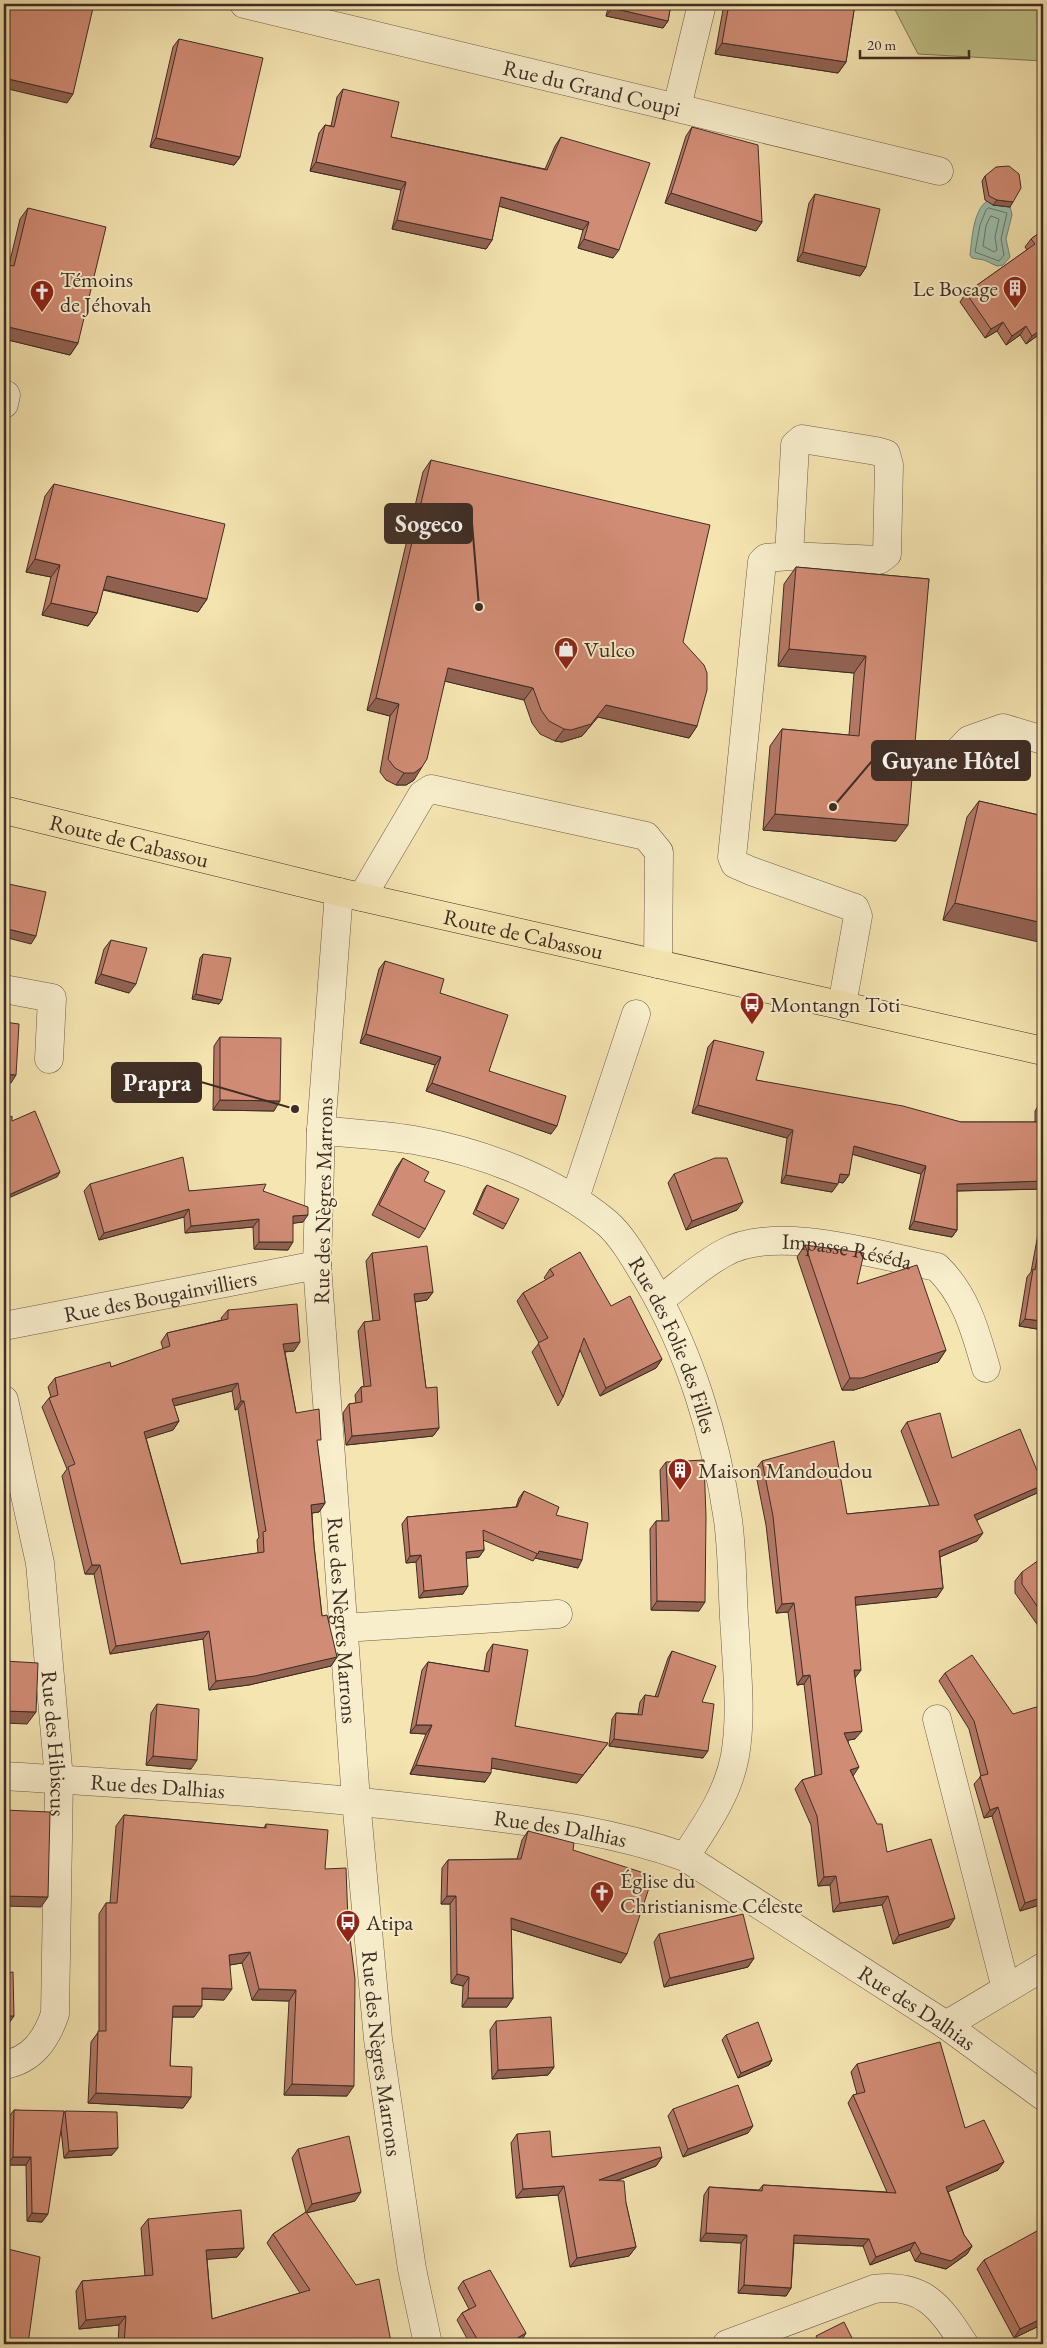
<svg xmlns="http://www.w3.org/2000/svg" width="1047" height="2348" font-family="'EB Garamond',serif">
	<style>
		.green { fill: #c0c388; stroke: #7f7857 }
		.water { fill: #9cbfae; stroke: #768578 }
		.lines { fill: none; stroke-linecap: round; stroke-linejoin: round }
		.shore { stroke: #6d766a; stroke-width: 1 }
		.minor-casing { stroke: #6c5b49; stroke-width: 29 }
		.major-casing { stroke: #3e2d26; stroke-width: 29 }
		.minor { stroke: #f8eecc; stroke-width: 28 }
		.major { stroke: #f5e5b1; stroke-width: 28 }
		.wall { fill: #b47865; stroke: #3e2d26; fill-rule: evenodd }
		.shaded-wall { fill: #926252; stroke: #3e2d26 }
		.building { fill: #d18c75; stroke: #3e2d26; fill-rule: evenodd }
		.labels { text-anchor: middle; dominant-baseline: central; stroke-width: 4; stroke-linejoin: round; paint-order: stroke }
		.street-label { font-size: 22px; fill: #3e2d26; stroke: #f8eecc }
		.poi-label { font-size: 22px; fill: #3e2d26; stroke: #f8eecc; text-anchor: start }
		.leader { fill: none; stroke: #3e2d26; stroke-width: 2 }
		.callout-dot { fill: #3e2d26; stroke: #f8eecc; stroke-width: 2 }
		.callout { fill: #3e2d26; stroke: #3e2d26; stroke-width: 2 }
		.callout-label { font-size: 24px; text-anchor: middle; font-weight: bold; fill: #fff }
	</style>
	<rect width="100%" height="100%" fill="#f5e5b1"/>
	<filter id="stains"><feTurbulence type="fractalNoise" baseFrequency=".004" numOctaves="4"/><feColorMatrix values="0 0 0 0 .2 0 0 0 0 .09 0 0 0 0 .02 0 0 0 .5 -.17"/></filter>
	<radialGradient id="worn" r=".72"><stop offset=".6" stop-color="#630" stop-opacity="0"/><stop offset="1" stop-color="#630" stop-opacity=".3"/></radialGradient>
	<polygon class="green" points="892,4 1043,4 1043,61 918,54"/>
	<path class="water" d="M987,201L993,205L1010,206L1012,215L1006,239L1010,257L1003,265L997,266L984,260L972,258L970,255C972,239 973,211 987,201Z"/>
	<g class="lines">
		<g class="shore">
			<polygon points="989,208 1007,213 1001,239 1004,255 999,261 975,252 980,225 986,210"/>
			<polygon points="991,216 999,219 995,237 997,250 994,252 983,246 986,226"/>
		</g>
		<defs>
			<g id="minor">
				<path id="s1" d="M244,4L939,171"/>
				<polyline points="677,107 702,4"/>
				<polyline points="4,404 6,395"/>
				<polyline points="789,556 795,445 802,439 876,451 886,454 889,465 887,554 879,560 789,556 766,558 762,562 732,857 735,864 751,871 855,908 858,916 842,1005"/>
				<polyline points="946,764 969,740 1003,728 1043,740"/>
				<path id="s2" d="M339,892L321,1130L317,1265L356,1800L378,2039L412,2269L428,2344"/>
				<polyline points="362,897 422,795 431,789 646,836 659,852 658,964"/>
				<polyline points="4,989 52,998 49,1059"/>
				<path id="s3" d="M321,1130C352,1134 384,1135 414,1140C482,1152 554,1179 607,1223C623,1237 636,1261 647,1279C690,1351 716,1438 728,1520C733,1557 732,1596 735,1633C737,1674 742,1715 735,1756C728,1794 706,1825 685,1857"/>
				<polyline points="575,1198 636,1014"/>
				<path id="s4" d="M660,1300C680,1285 701,1265 724,1253C776,1223 880,1256 937,1267C966,1295 975,1330 986,1368"/>
				<path id="s5" d="M4,1326L317,1265"/>
				<path id="s6" d="M4,1400L40,1563L59,1779L55,2014C46,2040 32,2060 4,2065"/>
				<polyline points="344,1628 558,1614"/>
				<polyline points="937,1719 1006,1989"/>
				<path id="s7" d="M4,1776C153,1785 303,1794 452,1812C533,1822 606,1829 685,1857L946,2025L1043,2096"/>
				<polyline points="946,2025 1043,1967"/>
				<path d="M727,2344L874,2289C923,2283 940,2306 964,2344"/>
			</g>
			<g id="major">
				<path id="s8" d="M4,810L339,892L1043,1051"/>
			</g>
		</defs>
		<use href="#minor" class="minor-casing"/>
		<use href="#major" class="major-casing"/>
		<use href="#minor" class="minor"/>
		<use href="#major" class="major"/>
	</g>
	<g class="wall">
		<polygon points="609,4 671,4 668,21 663,28 606,16"/>
		<polygon points="724,4 855,4 846,62 838,73 715,54"/>
		<polygon points="1040,4 1043,4 1043,25"/>
		<polygon points="179,39 240,157 234,165 150,147 173,47"/>
		<polygon points="343,89 391,137 545,169 555,146 561,137 613,258 578,248 583,230 499,206 492,240 486,249 392,229 401,190 310,171 319,133 325,125 331,126 337,97"/>
		<polygon points="692,127 762,222 756,231 665,203 686,136"/>
		<polygon points="985,176 1010,207 993,205 985,200 982,181"/>
		<polygon points="815,194 866,267 860,276 797,261 809,203"/>
		<polygon points="28,208 78,343 70,355 4,339 4,264 9,265 20,219"/>
		<polygon points="1043,230 1043,345 1037,336 1026,344 1020,335 1006,345 997,331 985,338 960,302 966,293 1027,250 1025,247 1031,239"/>
		<polygon points="431,460 683,642 697,726 689,738 598,717 582,736 562,742 555,741 540,734 532,723 524,700 445,681 414,780 406,785 396,785 386,780 380,772 390,716 367,710 423,472"/>
		<polygon points="54,484 207,599 198,612 103,590 97,613 88,626 42,615 51,577 26,572 45,496"/>
		<polygon points="796,567 929,579 896,841 763,830 770,746 782,729 849,735 854,673 778,666 784,584"/>
		<polygon points="979,801 1043,816 943,920 967,817"/>
		<polygon points="111,940 129,993 95,983 104,949"/>
		<polygon points="203,954 219,1004 192,999 200,958"/>
		<polygon points="385,961 440,993 489,1071 551,1134 426,1091 435,1065 360,1043 379,969"/>
		<polygon points="220,1037 274,1111 213,1110 214,1046"/>
		<polygon points="714,1040 756,1080 961,1122 1035,1122 1035,1111 1040,1103 1043,1103 1043,1189 957,1191 957,1230 952,1237 909,1229 921,1174 852,1154 849,1175 843,1183 838,1182 832,1192 781,1183 787,1138 692,1113 708,1047"/>
		<polygon points="403,1158 424,1181 425,1229 419,1238 372,1215 396,1168"/>
		<polygon points="674,1174 737,1210 686,1230 668,1183"/>
		<polygon points="90,1184 189,1191 263,1191 303,1222 293,1223 288,1250 254,1249 253,1227 185,1233 184,1217 99,1240 84,1191"/>
		<polygon points="487,1185 506,1224 503,1229 473,1214 484,1189"/>
		<polygon points="1043,1207 1043,1330 1019,1326 1027,1277 1031,1272"/>
		<polygon points="805,1245 946,1350 938,1362 854,1390 842,1390 797,1257"/>
		<polygon points="372,1253 433,1292 427,1300 415,1302 426,1388 439,1428 433,1436 346,1445 343,1413 349,1404 356,1403 355,1395 361,1387 364,1386 358,1331 364,1322 373,1321 366,1261"/>
		<polygon points="550,1269 611,1306 662,1359 656,1368 600,1396 580,1350 563,1397 558,1406 532,1352 539,1343 517,1301 523,1293 546,1280 544,1278"/>
		<path d="M228,1310L294,1351L285,1352L296,1413L317,1445L325,1503L319,1512L312,1513L314,1546L322,1616L337,1657L331,1666L249,1685L209,1690L203,1639L110,1654L94,1574H85L62,1476L67,1469L42,1407L49,1398L51,1397L48,1387L55,1378L111,1367L163,1349L161,1342L167,1333L222,1320L221,1318ZM232,1391L235,1410L238,1409L259,1537L257,1540L258,1553L181,1564L146,1438L173,1430L179,1421L174,1406Z"/>
		<polygon points="907,1422 952,1458 1037,1493 977,1520 977,1541 940,1557 943,1588 937,1597 855,1605 855,1739 848,1740 853,1776 887,1852 949,1927 893,1944 882,1905 833,1912 830,1885 818,1886 811,1825 795,1789 802,1780 815,1776 804,1684 797,1685 788,1612 776,1613 766,1525 755,1470 762,1461 847,1514 930,1506 901,1431"/>
		<polygon points="666,1462 699,1611 651,1610 650,1529 656,1521 662,1521 660,1470"/>
		<polygon points="524,1491 556,1515 578,1568 535,1558 533,1561 483,1540 484,1550 479,1557 466,1558 463,1594 419,1598 416,1562 406,1563 402,1524 407,1517 516,1507 519,1498"/>
		<polygon points="1043,1566 1043,1625 1039,1627 1015,1593 1015,1581 1022,1572"/>
		<polygon points="493,1644 515,1726 602,1751 577,1783 491,1768 485,1782 410,1774 426,1734 410,1733 422,1670 428,1662 484,1671 487,1653"/>
		<polygon points="672,1651 702,1702 703,1758 609,1746 612,1719 616,1713 638,1714 640,1702 645,1695 655,1697 668,1658"/>
		<polygon points="945,1673 1013,1714 1038,1744 1043,1761 1043,1904 1020,1911 992,1816 984,1818 974,1784 981,1776 969,1729 939,1681"/>
		<polygon points="157,1704 191,1769 146,1765 151,1713"/>
		<polygon points="124,1815 264,1828 266,1824 325,1869 347,2096 284,2095 289,2001 252,2000 242,1963 230,1965 224,2000 202,1999 194,2017 172,2017 170,2066 191,2097 183,2108 88,2103 91,2042 99,2031 99,1914 106,1903 110,1903 116,1826"/>
		<polygon points="528,1831 573,1850 621,1963 511,1929 513,1998 507,2007 462,2007 463,1986 451,1983 450,1904 441,1904 442,1868 448,1860 517,1859 522,1840"/>
		<polygon points="659,1934 754,1958 748,1967 664,1987 654,1942"/>
		<polygon points="496,2021 554,2067 548,2075 492,2079 490,2030"/>
		<polygon points="726,2035 772,2060 769,2065 738,2078 722,2040"/>
		<polygon points="857,2064 965,2128 998,2170 948,2191 964,2235 972,2246 967,2254 946,2269 915,2261 910,2250 870,2265 863,2246 794,2243 791,2288 786,2296 738,2293 741,2243 700,2241 704,2195 709,2187 759,2190 763,2185 887,2192 848,2103 853,2095 857,2094 851,2072"/>
		<polygon points="673,2109 748,2133 683,2157 668,2116"/>
		<polygon points="14,2110 63,2114 65,2111 112,2155 64,2158 61,2129 42,2222 27,2221 26,2165 7,2165 8,2118"/>
		<polygon points="517,2134 552,2157 662,2157 656,2166 616,2181 626,2203 636,2247 629,2256 570,2267 558,2195 516,2198 511,2143"/>
		<polygon points="298,2149 355,2201 306,2213 391,2342 394,2344 118,2344 119,2325 79,2329 76,2291 82,2281 145,2276 141,2228 148,2219 244,2248 237,2257 207,2259 212,2319 300,2293 267,2243 273,2234 306,2212 292,2158"/>
		<polygon points="1043,2242 1043,2324 1014,2338 977,2269 984,2260"/>
		<polygon points="463,2281 522,2340 514,2344 470,2344 457,2320 462,2313 469,2309 458,2288"/>
	</g>
	<g class="shaded-wall">
		<polygon points="612,8 668,21 663,28 606,16"/>
		<polygon points="722,43 846,62 838,73 715,54"/>
		<polygon points="4,78 73,94 67,103 4,88"/>
		<polygon points="156,138 240,157 234,165 150,147"/>
		<polygon points="316,162 406,182 401,190 310,171"/>
		<polygon points="671,193 762,222 756,231 665,203"/>
		<polygon points="501,197 589,222 583,230 495,205"/>
		<polygon points="997,200 1013,202 1010,207 993,205"/>
		<polygon points="397,220 492,240 486,249 392,229"/>
		<polygon points="584,239 619,250 613,258 578,248"/>
		<polygon points="803,252 866,267 860,276 797,261"/>
		<polygon points="1003,322 997,331 985,338 991,329"/>
		<polygon points="4,326 78,343 70,355 4,339"/>
		<polygon points="1026,326 1020,335 1006,345 1012,336"/>
		<polygon points="1043,328 1037,336 1026,344 1032,336"/>
		<polygon points="35,559 60,565 51,577 26,572"/>
		<polygon points="107,576 207,599 198,612 98,588"/>
		<polygon points="51,603 97,613 88,626 42,615"/>
		<polygon points="789,649 866,656 854,673 778,666"/>
		<polygon points="448,668 533,688 524,700 440,680"/>
		<polygon points="376,698 399,704 390,716 367,710"/>
		<polygon points="606,705 697,726 689,738 598,717 582,736 562,742 555,741 564,729"/>
		<polygon points="422,767 414,780 406,785 396,785 404,773"/>
		<polygon points="775,814 908,825 896,841 763,830"/>
		<polygon points="955,903 1043,923 1043,943 943,920"/>
		<polygon points="4,928 36,936 31,944 4,937"/>
		<polygon points="101,974 136,984 129,993 95,983"/>
		<polygon points="196,994 222,1000 219,1004 192,999"/>
		<polygon points="366,1034 441,1057 435,1065 360,1043"/>
		<polygon points="4,1074 16,1075 11,1083 4,1082"/>
		<polygon points="432,1083 557,1126 551,1134 426,1091"/>
		<polygon points="220,1100 280,1101 274,1111 213,1110"/>
		<polygon points="698,1105 793,1130 787,1138 692,1113"/>
		<polygon points="854,1146 926,1166 921,1174 848,1153"/>
		<polygon points="60,1172 57,1177 4,1200 4,1197"/>
		<polygon points="840,1174 849,1175 843,1183 835,1181"/>
		<polygon points="786,1175 838,1184 832,1192 781,1183"/>
		<polygon points="1043,1181 1043,1189 952,1191 957,1184"/>
		<polygon points="743,1202 737,1210 686,1230 692,1221"/>
		<polygon points="189,1209 184,1217 99,1240 104,1233"/>
		<polygon points="308,1215 303,1222 288,1224 293,1216"/>
		<polygon points="259,1219 253,1227 185,1233 191,1226"/>
		<polygon points="914,1221 957,1230 952,1237 909,1229"/>
		<polygon points="259,1242 293,1242 288,1250 254,1249"/>
		<polygon points="433,1292 427,1300 408,1303 414,1294"/>
		<polygon points="1025,1319 1043,1321 1043,1330 1019,1326"/>
		<polygon points="300,1342 294,1351 277,1352 283,1344"/>
		<polygon points="946,1350 938,1362 854,1390 842,1390 850,1378"/>
		<polygon points="662,1359 656,1368 600,1396 606,1388"/>
		<polygon points="238,1383 232,1391 166,1408 172,1399"/>
		<polygon points="241,1401 244,1401 238,1409 235,1410"/>
		<polygon points="179,1421 173,1430 138,1441 144,1432"/>
		<polygon points="439,1428 433,1436 346,1445 352,1436"/>
		<polygon points="1043,1485 1037,1493 968,1524 974,1515"/>
		<polygon points="325,1503 319,1512 305,1514 311,1505"/>
		<polygon points="983,1533 977,1541 933,1560 939,1551"/>
		<polygon points="484,1550 479,1557 461,1559 466,1552"/>
		<polygon points="539,1551 582,1560 578,1568 535,1558"/>
		<polygon points="421,1555 416,1562 406,1563 410,1556"/>
		<polygon points="92,1565 100,1565 94,1574 85,1574"/>
		<polygon points="468,1586 463,1594 419,1598 424,1591"/>
		<polygon points="943,1588 937,1597 848,1606 855,1597"/>
		<polygon points="657,1601 705,1602 699,1611 651,1610"/>
		<polygon points="794,1603 788,1612 776,1613 782,1604"/>
		<polygon points="209,1631 203,1639 110,1654 116,1646"/>
		<polygon points="337,1657 331,1666 249,1685 209,1690 216,1681"/>
		<polygon points="854,1670 861,1670 855,1678"/>
		<polygon points="810,1675 804,1684 797,1685 803,1676"/>
		<polygon points="4,1711 36,1712 27,1724 4,1723"/>
		<polygon points="416,1725 432,1725 426,1734 410,1733"/>
		<polygon points="862,1731 855,1739 838,1742 844,1733"/>
		<polygon points="1043,1736 1043,1742 1031,1746 1037,1738"/>
		<polygon points="614,1739 708,1751 703,1758 609,1746"/>
		<polygon points="608,1743 577,1783 486,1767 492,1758"/>
		<polygon points="153,1756 197,1760 191,1769 146,1765"/>
		<polygon points="416,1765 491,1773 485,1782 410,1774"/>
		<polygon points="859,1767 853,1776 850,1770"/>
		<polygon points="998,1807 992,1816 984,1818 990,1810"/>
		<polygon points="836,1876 830,1885 818,1886 824,1877"/>
		<polygon points="4,1896 48,1897 41,1907 4,1906"/>
		<polygon points="447,1896 456,1896 450,1904 441,1904"/>
		<polygon points="888,1896 882,1905 833,1912 840,1903"/>
		<polygon points="1043,1897 1043,1904 1020,1911 1025,1903"/>
		<polygon points="511,1918 627,1954 621,1963 505,1927"/>
		<polygon points="955,1918 949,1927 893,1944 899,1935"/>
		<polygon points="250,1952 242,1963 222,1966 229,1955"/>
		<polygon points="754,1958 748,1967 664,1987 670,1978"/>
		<polygon points="457,1974 469,1977 463,1986 451,1983"/>
		<polygon points="202,1988 232,1989 224,2000 194,1999"/>
		<polygon points="259,1989 296,1990 289,2001 252,2000"/>
		<polygon points="468,1998 513,1998 507,2007 462,2007"/>
		<polygon points="173,2006 202,2006 194,2017 165,2017"/>
		<polygon points="4,2016 14,2016 7,2026 4,2026"/>
		<polygon points="772,2060 769,2065 738,2078 741,2073"/>
		<polygon points="554,2067 548,2075 492,2079 498,2070"/>
		<polygon points="292,2084 354,2086 347,2096 284,2095"/>
		<polygon points="96,2093 191,2097 183,2108 88,2103"/>
		<polygon points="753,2126 748,2133 683,2157 688,2149"/>
		<polygon points="118,2148 112,2155 64,2158 69,2151"/>
		<polygon points="13,2157 31,2157 26,2165 7,2165"/>
		<polygon points="662,2157 656,2166 593,2189 599,2180"/>
		<polygon points="1004,2162 998,2170 941,2195 946,2187"/>
		<polygon points="564,2186 558,2195 516,2198 523,2189"/>
		<polygon points="361,2192 355,2201 306,2213 312,2204"/>
		<polygon points="32,2213 48,2214 42,2222 27,2221"/>
		<polygon points="706,2233 747,2235 741,2243 700,2241"/>
		<polygon points="794,2235 869,2239 863,2246 788,2243"/>
		<polygon points="915,2242 910,2250 870,2265 876,2257"/>
		<polygon points="972,2246 967,2254 946,2269 915,2261 921,2253"/>
		<polygon points="636,2247 629,2256 570,2267 577,2258"/>
		<polygon points="244,2248 237,2257 199,2260 206,2250"/>
		<polygon points="744,2285 791,2288 786,2296 738,2293"/>
		<polygon points="126,2316 119,2325 79,2329 86,2320"/>
		<polygon points="1043,2318 1043,2324 1014,2338 1020,2329"/>
		<polygon points="526,2333 522,2340 514,2344 507,2344"/>
	</g>
	<g class="building">
		<polygon points="4,4 74,4 93,8 73,94 4,78"/>
		<polygon points="612,4 671,4 668,21 612,8"/>
		<polygon points="729,4 855,4 846,62 722,43"/>
		<polygon points="179,39 263,58 240,157 156,138"/>
		<polygon points="343,89 399,102 391,137 547,170 561,137 650,163 619,250 584,239 589,222 501,197 492,240 397,220 406,182 316,162 325,125 334,127"/>
		<polygon points="692,127 758,145 762,222 671,193"/>
		<polygon points="1009,166 1019,174 1021,188 1013,202 997,200 989,196 985,176 996,167"/>
		<polygon points="815,194 880,209 866,267 803,252"/>
		<polygon points="28,208 106,227 78,343 4,326 4,264 14,266"/>
		<polygon points="1043,230 1043,328 1032,336 1026,326 1012,336 1003,322 991,329 966,293 1035,244 1031,239"/>
		<polygon points="431,460 710,525 683,642 704,665 707,673 707,690 697,726 606,705 591,724 571,730 564,729 549,721 541,710 533,688 448,668 427,759 422,767 414,773 404,773 395,768 388,759 399,704 376,698"/>
		<polygon points="54,484 225,524 207,599 107,576 97,613 51,603 60,565 35,559"/>
		<polygon points="796,567 929,579 908,825 775,814 782,729 859,736 866,656 789,649"/>
		<polygon points="979,801 1043,816 1043,923 955,903"/>
		<polygon points="4,883 46,892 36,936 4,928"/>
		<polygon points="111,940 147,948 136,984 101,974"/>
		<polygon points="203,954 231,958 222,1000 196,994"/>
		<polygon points="385,961 444,979 440,993 508,1015 489,1071 566,1096 557,1126 432,1083 441,1057 366,1034"/>
		<polygon points="4,1022 19,1024 16,1075 4,1074"/>
		<polygon points="220,1037 281,1038 280,1101 220,1100"/>
		<polygon points="714,1040 764,1052 756,1080 903,1106 961,1122 1040,1122 1040,1103 1043,1103 1043,1181 957,1184 957,1230 914,1221 926,1166 854,1146 849,1175 840,1174 838,1184 786,1175 793,1130 698,1105"/>
		<polygon points="35,1111 60,1172 4,1197 4,1121 12,1116 12,1121"/>
		<polygon points="183,1157 189,1191 266,1184 263,1191 308,1207 308,1215 293,1216 293,1242 259,1242 259,1219 191,1226 189,1209 104,1233 90,1184"/>
		<polygon points="403,1158 429,1172 424,1181 445,1191 425,1229 379,1205"/>
		<polygon points="715,1158 727,1158 743,1202 692,1221 674,1174"/>
		<polygon points="487,1185 519,1199 506,1224 476,1210"/>
		<polygon points="1043,1227 1043,1321 1025,1319 1033,1269 1035,1270"/>
		<polygon points="805,1245 864,1253 857,1284 917,1265 946,1350 862,1378 850,1378"/>
		<polygon points="427,1246 433,1292 414,1294 426,1388 437,1387 439,1428 352,1436 349,1404 362,1402 361,1387 371,1386 364,1322 380,1320 372,1253"/>
		<polygon points="580,1252 611,1306 630,1296 662,1359 606,1388 584,1338 563,1397 538,1343 548,1338 523,1293 554,1275 550,1269"/>
		<path d="M297,1304L300,1342L283,1344L296,1413L319,1409L321,1440H317L325,1503L311,1505L314,1546L322,1616L327,1615L337,1657L255,1676L216,1681L209,1631L116,1646L100,1565H92L68,1467L75,1464L49,1398L58,1395L55,1378L110,1362L111,1367L170,1346L167,1333L228,1319V1310ZM238,1383L241,1401H244L266,1531L263,1532L264,1552L181,1564L144,1432L179,1421L172,1399Z"/>
		<polygon points="940,1413 952,1458 1020,1429 1043,1485 974,1515 983,1533 939,1551 943,1588 855,1597 861,1670 854,1670 862,1731 844,1733 859,1767 850,1770 877,1824 882,1824 887,1852 931,1839 955,1918 899,1935 888,1896 840,1903 836,1876 824,1877 817,1816 802,1780 822,1774 810,1675 803,1676 794,1603 782,1604 773,1516 762,1461 834,1441 847,1514 939,1505 907,1422"/>
		<polygon points="704,1460 706,1517 705,1602 657,1601 656,1521 669,1521 666,1462"/>
		<polygon points="524,1491 559,1507 556,1515 588,1523 582,1560 539,1551 538,1554 483,1530 484,1550 466,1552 468,1586 424,1591 421,1555 410,1556 407,1517 517,1507"/>
		<polygon points="4,1541 7,1554 4,1555"/>
		<polygon points="1039,1560 1043,1566 1043,1615 1022,1584 1022,1572"/>
		<polygon points="493,1644 528,1650 515,1726 608,1743 583,1775 492,1758 491,1773 416,1765 432,1725 416,1725 428,1662 489,1672"/>
		<polygon points="672,1651 716,1666 702,1702 714,1704 708,1751 614,1739 616,1713 642,1715 645,1695 658,1697"/>
		<polygon points="972,1655 1013,1714 1043,1705 1043,1736 1037,1738 1043,1761 1043,1897 1025,1903 998,1807 990,1810 980,1776 988,1774 974,1721 945,1673"/>
		<polygon points="4,1661 38,1663 36,1712 4,1711"/>
		<polygon points="157,1704 199,1709 197,1760 153,1756"/>
		<polygon points="4,1810 50,1812 48,1897 4,1896"/>
		<polygon points="124,1815 266,1828 266,1824 328,1830 325,1869 346,1868 348,1922 355,1979 354,2086 292,2084 296,1990 259,1989 250,1952 229,1955 232,1989 202,1988 202,2006 173,2006 170,2066 192,2067 191,2097 96,2093 98,2031 106,2031 106,1903 117,1903"/>
		<polygon points="528,1831 574,1843 573,1850 653,1876 627,1954 511,1918 513,1998 468,1998 469,1977 457,1974 456,1896 447,1896 448,1860 521,1859"/>
		<polygon points="743,1914 754,1958 670,1978 659,1934"/>
		<polygon points="4,1962 7,1973 13,1972 14,2016 4,2016"/>
		<polygon points="551,2017 554,2067 498,2070 496,2021"/>
		<polygon points="758,2022 772,2060 741,2073 726,2035"/>
		<polygon points="940,2042 965,2128 984,2120 1004,2162 946,2187 964,2235 972,2246 951,2261 921,2253 915,2242 876,2257 869,2239 794,2235 791,2288 744,2285 747,2235 706,2233 709,2187 762,2191 763,2185 896,2193 853,2095 865,2092 857,2064"/>
		<polygon points="738,2085 753,2126 688,2149 673,2109"/>
		<polygon points="14,2110 64,2111 48,2214 32,2213 31,2157 13,2157"/>
		<polygon points="65,2111 117,2112 118,2148 69,2151"/>
		<polygon points="550,2131 552,2157 660,2147 662,2157 599,2180 624,2181 626,2203 636,2247 577,2258 564,2186 523,2189 517,2134"/>
		<polygon points="349,2136 361,2192 312,2204 298,2149"/>
		<polygon points="241,2210 244,2248 206,2250 212,2319 310,2290 273,2234 306,2212 356,2285 379,2279 391,2342 394,2342 394,2344 124,2344 126,2316 86,2320 82,2281 153,2275 148,2219"/>
		<polygon points="1037,2231 1043,2242 1043,2318 1020,2329 984,2260"/>
		<polygon points="4,2248 40,2257 28,2344 4,2344"/>
		<polygon points="490,2270 526,2333 507,2344 480,2344 462,2313 476,2306 463,2281"/>
		<polygon points="844,2322 855,2344 804,2344 817,2338 816,2336"/>
		<polygon points="934,2341 935,2344 915,2344"/>
	</g>
	<defs>
		<symbol id="building-pin" viewBox="-11 -11 22 30"><path d="M0 17L-7.5 6A9.5 9.5 0 1 1 7.5 6Z" fill="#8f2418" stroke="#f8eecc"/><path d="M-4-6H4V6H1V3H-1V6H-4ZM-2.5-4.3h1.7v1.8h-1.7ZM.8-4.3h1.7v1.8H.8ZM-2.5-1h1.7V.8h-1.7ZM.8-1h1.7V.8H.8Z" fill="#fff"/></symbol>
		<symbol id="church-pin" viewBox="-11 -11 22 30"><path d="M0 17L-7.5 6A9.5 9.5 0 1 1 7.5 6Z" fill="#8f2418" stroke="#f8eecc"/><path d="M-1.2-6h2.4v3.5h3.3v2.4h-3.3V6h-2.4V-.1h-3.3v-2.4h3.3Z" fill="#fff"/></symbol>
		<symbol id="shop-pin" viewBox="-11 -11 22 30"><path d="M0 17L-7.5 6A9.5 9.5 0 1 1 7.5 6Z" fill="#8f2418" stroke="#f8eecc"/><path d="M-5-2.5h2.3a2.7 3.5 0 0 1 5.4 0H5L5.5 6h-11ZM-1.5-2.5h3a1.5 2.3 0 0 0-3 0Z" fill="#fff"/></symbol>
		<symbol id="bus-pin" viewBox="-11 -11 22 30"><path d="M0 17L-7.5 6A9.5 9.5 0 1 1 7.5 6Z" fill="#8f2418" stroke="#f8eecc"/><path d="M-5-6H5V4H4V6H2V4H-2V6H-4V4H-5ZM-3.5-4V0h7V-4ZM-3.5 1.2v1.5H-2V1.2ZM2 1.2v1.5H3.5V1.2Z" fill="#fff"/></symbol>
	</defs>
	<g fill-rule="evenodd">
		<use href="#building-pin" x="1001" y="274" width="28" height="38"/>
		<use href="#church-pin" x="28" y="278" width="28" height="38"/>
		<use href="#shop-pin" x="552" y="635" width="28" height="38"/>
		<use href="#bus-pin" x="738" y="990" width="28" height="38"/>
		<use href="#building-pin" x="666" y="1456" width="28" height="38"/>
		<use href="#church-pin" x="588" y="1879" width="28" height="38"/>
		<use href="#bus-pin" x="334" y="1908" width="28" height="38"/>
	</g>
	<g class="labels">
		<g class="street-label">
			<text stroke="none"><textPath href="#s1" startOffset="358">Rue du Grand Coupi</textPath></text>
			<text stroke="none"><textPath href="#s8" startOffset="129">Route de Cabassou</textPath></text>
			<text stroke="none"><textPath href="#s8" startOffset="534">Route de Cabassou</textPath></text>
			<text transform="translate(323 1201) rotate(-89)">Rue des Nègres Marrons</text>
			<text stroke="none"><textPath href="#s4" startOffset="205">Impasse Réséda</textPath></text>
			<text stroke="none"><textPath href="#s5" startOffset="159">Rue des Bougainvilliers</textPath></text>
			<text stroke="none"><textPath href="#s3" startOffset="446">Rue des Folie des Filles</textPath></text>
			<text stroke="none"><textPath href="#s2" startOffset="730">Rue des Nègres Marrons</textPath></text>
			<text stroke="none"><textPath href="#s6" startOffset="348">Rue des Hibiscus</textPath></text>
			<text stroke="none"><textPath href="#s7" startOffset="154">Rue des Dalhias</textPath></text>
			<text stroke="none"><textPath href="#s7" startOffset="559">Rue des Dalhias</textPath></text>
			<text stroke="none"><textPath href="#s7" startOffset="964">Rue des Dalhias</textPath></text>
			<text stroke="none"><textPath href="#s2" startOffset="1165">Rue des Nègres Marrons</textPath></text>
		</g>
		<g class="poi-label">
			<text x="60" y="279">Témoins<tspan x="60" dy="25">de Jéhovah</tspan></text>
			<text x="998" y="288" text-anchor="end">Le Bocage</text>
			<text x="584" y="649">Vulco</text>
			<text x="770" y="1004">Montangn Toti</text>
			<text x="698" y="1470">Maison Mandoudou</text>
			<text x="620" y="1880">Église du<tspan x="620" dy="25">Christianisme Céleste</tspan></text>
			<text x="366" y="1922">Atipa</text>
		</g>
	</g>
	<path class="leader" d="M479 607L472 523M833 807L872 761M295 1109L201 1082"/>
	<g class="callout-dot">
		<circle cx="479" cy="607" r="5"/>
		<circle cx="833" cy="807" r="5"/>
		<circle cx="295" cy="1109" r="5"/>
	</g>
	<g class="callout">
		<rect x="385" y="504" width="87" height="39" rx="5"/>
		<rect x="872" y="741" width="158" height="39" rx="5"/>
		<rect x="112" y="1063" width="89" height="39" rx="5"/>
	</g>
	<g class="callout-label">
		<text x="429" y="532">Sogeco</text>
		<text x="951" y="769">Guyane Hôtel</text>
		<text x="157" y="1091">Prapra</text>
	</g>
	<rect width="1047" height="2348" fill="none" stroke="#f5e5b1" stroke-width="20"/>
	<rect x="5" y="5" width="1037" height="2338" fill="none" stroke="#3e2d26" stroke-width="2.5"/>
	<rect x="10" y="10" width="1027" height="2328" fill="none" stroke="#3e2d26"/>
	<path d="M860 50v8h109v-8" fill="none" stroke="#3e2d26" stroke-width="2.5"/>
	<text x="867" y="50" font-size="15" fill="#3e2d26" stroke="#f8eecc" stroke-width="4" paint-order="stroke">20 m</text>
	<rect width="100%" height="100%" filter="url(#stains)"/>
	<rect width="100%" height="100%" fill="url(#worn)"/>
</svg>
